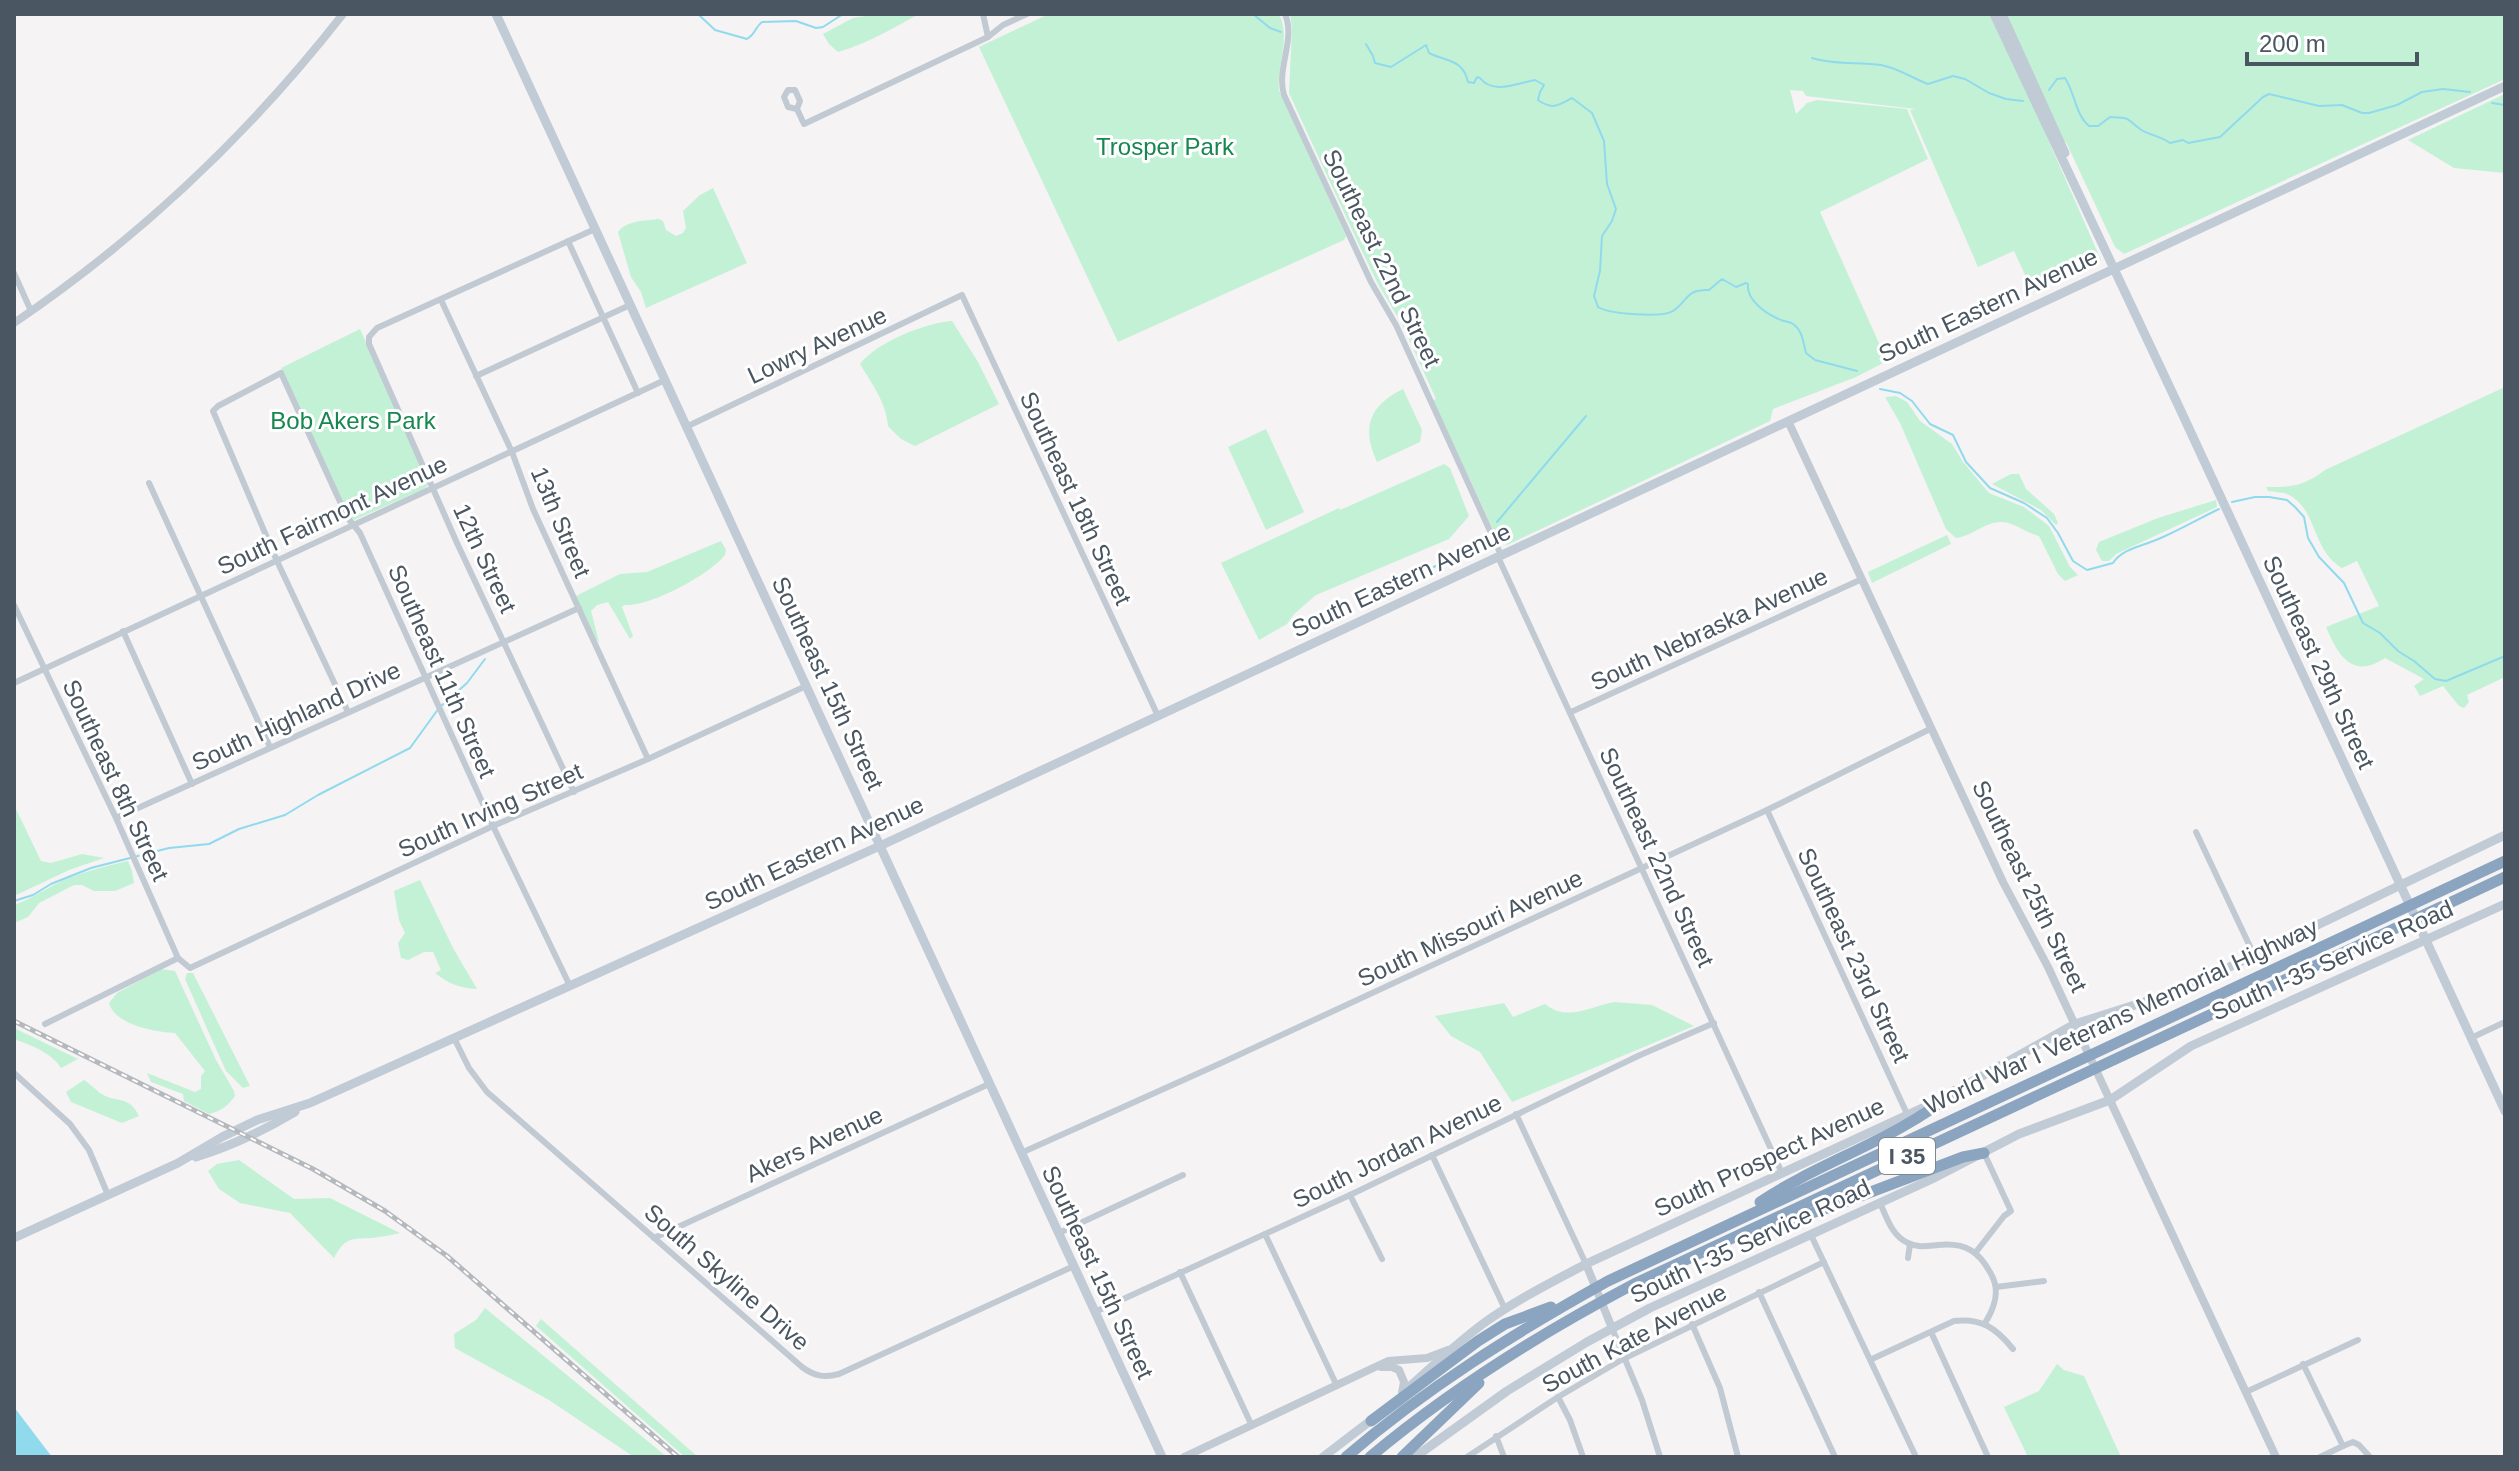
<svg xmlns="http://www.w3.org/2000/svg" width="2519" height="1471" font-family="Arial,sans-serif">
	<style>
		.green { fill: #c3f1d5 }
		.water { fill: #90daee }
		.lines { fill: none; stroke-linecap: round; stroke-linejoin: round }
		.stream { stroke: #90daee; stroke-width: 2 }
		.minor { stroke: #c1cad2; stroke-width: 6 }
		.tertiary { stroke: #c1cad2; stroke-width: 8 }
		.secondary { stroke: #c1cbd6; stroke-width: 9 }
		.motorway { stroke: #8ba5c1; stroke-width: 11 }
		.rail-casing { stroke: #b5b8bd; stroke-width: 5 }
		.rail { stroke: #fff; stroke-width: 2; stroke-dasharray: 6; stroke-linecap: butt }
		.labels { text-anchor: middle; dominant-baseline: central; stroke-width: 6; stroke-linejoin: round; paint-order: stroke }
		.shield { fill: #fff; stroke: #808990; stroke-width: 2 }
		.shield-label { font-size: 22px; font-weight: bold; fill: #4a5661 }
		.park-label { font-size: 24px; fill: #17864f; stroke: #fff }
		.street-label { font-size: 24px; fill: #4a5661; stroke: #fff }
	</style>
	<rect width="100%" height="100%" fill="#f5f3f3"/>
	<g class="green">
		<path d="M879,14H919C892,29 868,43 838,52L829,44L823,34L853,18Z"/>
		<path d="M1049,14H1279C1291,37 1277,65 1279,90L1346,236L1344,240L1118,342L979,47Z"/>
		<polygon points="1290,14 2505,14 2505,79 2124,254 2115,247 2066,142 2046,135 2101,260 2095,264 2033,292 2014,251 1978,267 1910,110 1915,109 1806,96 1803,91 1790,90 1796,114 1807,103 1817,100 1907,109 1928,159 1820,212 1887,361 1856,377 1773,409 1770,421 1507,545 1497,538 1433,400 1436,399 1403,326 1378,284 1360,247 1289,93 1292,29"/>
		<polygon points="2505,94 2505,173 2454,168 2408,140"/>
		<path d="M713,188L747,263L646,308L641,292L631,277L618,232C627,220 645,221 659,219L663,221L666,230L676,236L683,233L686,228L683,211L700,195Z"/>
		<path d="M952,321L978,362L999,404L915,446L901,439L888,426C886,402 872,384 860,364C877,342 925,323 952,321Z"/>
		<polygon points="360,329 406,430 428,485 424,489 354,520 347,515 281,368"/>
		<path d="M2505,387V677L2467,695L2469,702L2464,708L2459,706L2443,686L2420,696L2414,686L2424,679L2385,658C2352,680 2338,655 2326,627L2379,606L2357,561L2342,568C2311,550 2318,508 2287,494C2282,492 2274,492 2268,491L2266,487C2293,487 2304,486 2325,470Z"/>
		<path d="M1403,389L1422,430L1420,442L1377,462C1361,427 1369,406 1403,389Z"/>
		<path d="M1896,396L1907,402L1920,421L1952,444L1963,462L1989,493L2024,507L2049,526L2070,567L2078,575L2065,581L2058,574L2039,536C2027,533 2013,522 2001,522C1985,522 1972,536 1956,538L1946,529L1900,423L1885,397Z"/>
		<polygon points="1266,429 1304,512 1266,530 1228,447"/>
		<polygon points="1444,464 1450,468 1469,516 1449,539 1316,595 1294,614 1287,624 1259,640 1221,563 1339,508 1340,510"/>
		<polygon points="2011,474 2019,474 2026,489 2054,514 2058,523 2056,525 2041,510 1992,484"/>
		<polygon points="2216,500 2217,507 2116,554 2109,561 2102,561 2096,550 2099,542 2158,518"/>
		<polygon points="1947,535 1951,544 1872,583 1868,572"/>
		<path d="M721,541L726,550L725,555C709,575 650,607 624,605L622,607L633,636L630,639L608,602L597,605L591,611L599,642L595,638L576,596L620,574L647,572Z"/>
		<polygon points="14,805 41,861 51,863 82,854 104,858 69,870 14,896"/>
		<path d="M128,861L132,871L134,883L115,891H94L82,885H74L39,903L28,917L14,923V905C29,900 40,892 54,885C77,873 103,867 128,861Z"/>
		<path d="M420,880L453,948L477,989C460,988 449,984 435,973L441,970L433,952H424L408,960L401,958L398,943L405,933L399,920L394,891Z"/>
		<path d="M161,969L175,971L216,1060L234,1091L235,1096C228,1106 221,1111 209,1114L184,1101L183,1094L151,1082L147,1073L195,1092L201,1089V1076L205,1071L175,1033C155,1032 115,1025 109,1003L117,993Z"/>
		<polygon points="187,973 193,973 250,1086 243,1088 226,1071 185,979"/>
		<path d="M1614,1002L1652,1005L1694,1026L1512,1102L1480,1052L1451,1036L1435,1016L1504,1003L1513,1017L1545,1004C1567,1022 1589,1007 1614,1002Z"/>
		<path d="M14,1028L78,1059L61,1068C51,1052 30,1045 14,1039Z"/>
		<path d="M84,1080C90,1084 95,1089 100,1093C116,1104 129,1094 139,1116L122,1123L71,1102L66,1092Z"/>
		<path d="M239,1160L294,1199L330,1198L400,1233C391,1235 381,1237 372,1238C351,1239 345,1237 334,1258L290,1213L240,1203L219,1189L208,1171L217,1164Z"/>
		<polygon points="485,1308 667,1457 634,1457 549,1400 455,1348 454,1334 476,1320"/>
		<polygon points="541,1319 698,1457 685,1457 536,1326"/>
		<polygon points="2057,1364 2064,1370 2084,1376 2121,1457 2028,1457 2004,1407 2039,1391"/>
	</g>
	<polygon class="water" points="14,1407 52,1457 14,1457"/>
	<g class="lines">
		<g class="stream">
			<path d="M698,14L715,30L747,39C756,34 755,27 762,22L796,21L816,28L823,27L843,14"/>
			<polyline points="1253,14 1270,28 1281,32"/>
			<path d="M1366,44L1373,56L1375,63L1391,67L1426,45L1429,53C1447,62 1463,59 1468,82L1474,83L1477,77L1480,78C1493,95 1518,83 1535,80L1544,85L1540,92L1538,100C1552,110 1558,106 1572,98L1592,113L1604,141L1607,184L1616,209L1612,221L1602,236L1600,271L1594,296L1598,307C1609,314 1662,318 1673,311C1688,301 1686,289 1709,290L1722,279L1736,287L1746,283L1748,284C1746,300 1766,314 1781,320C1785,322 1789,321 1793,324C1803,331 1803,342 1806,353L1815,360L1857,371"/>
			<path d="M1812,58C1834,65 1858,62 1881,65C1898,68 1912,78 1928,84L1953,76L1965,79L1989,93L2006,99L2023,101"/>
			<path d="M2049,90L2057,79L2065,78C2075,93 2075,114 2089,126H2098L2110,117C2132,118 2124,117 2140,129C2148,135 2161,136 2170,143L2183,140L2188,143L2220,137L2263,97L2269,94L2319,106L2342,105L2362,113H2369L2397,105L2422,92L2443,89L2470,92"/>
			<polyline points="2492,103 2505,105"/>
			<path d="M1880,389L1900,393L1912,401L1930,424L1953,435L1966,462L1990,488L2024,503L2047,518L2058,533L2073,561L2087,570L2113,563C2122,549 2142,546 2156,540C2178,531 2198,519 2219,509"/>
			<polyline points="2232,502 2255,497 2269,497 2287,500 2295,507 2304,517 2308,538 2319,557 2344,583 2363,623 2380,633 2398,651 2414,661 2435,679 2446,681 2505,656"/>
			<polyline points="1497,522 1586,416"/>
			<polyline points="1412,584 1411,579 1416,575 1473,549 1483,539"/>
			<polyline points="14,901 33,895 51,884 91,868 169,848 209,844 239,829 285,815 318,795 410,748 439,708 467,683 485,659"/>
		</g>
		<g class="minor">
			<polyline points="983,14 988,37"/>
			<path d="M1285,14C1296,40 1276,68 1284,95L1371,282L1396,325L1501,555"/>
			<polyline points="797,109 788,107 784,97 788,90 795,90 800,101 797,109 804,124 988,37 1003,25 1027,14"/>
			<polyline points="568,241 638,393"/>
			<polyline points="14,273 31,311"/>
			<polyline points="441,300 512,452 533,509 648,759"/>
			<polyline points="476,376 630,305"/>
			<polyline points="686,427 962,295 1158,716"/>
			<polyline points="149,483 270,747"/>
			<polyline points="1498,557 1782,1173"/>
			<polyline points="14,605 116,818 178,958 190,968 493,826 648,759 806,686"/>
			<polyline points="123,631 192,784"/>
			<polyline points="14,683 665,380"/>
			<polyline points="348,712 277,561 213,411 218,406 281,373 347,517 360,533 493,826 570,986"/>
			<polyline points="1571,712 1862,579"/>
			<polyline points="574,792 457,543 369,344 369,337 377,328 595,229"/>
			<polyline points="1767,810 1908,1116"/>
			<polyline points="116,818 579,608"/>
			<polyline points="2196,832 2254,955"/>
			<polyline points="45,1024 178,958"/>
			<path d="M454,1038L469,1068L487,1092L802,1367C814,1376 824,1378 839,1374L1074,1266"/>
			<polyline points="2471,1038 2505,1022"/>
			<polyline points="14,1073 70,1124 89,1150 108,1195"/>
			<polyline points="1516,1114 1586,1264"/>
			<polyline points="1021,1153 1219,1064 1767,810 1932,728"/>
			<polyline points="1432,1155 1505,1309"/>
			<polyline points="1350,1195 1382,1259"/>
			<path d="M1880,1203C1887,1218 1892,1236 1908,1243C1918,1248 1927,1246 1938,1245C1966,1242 1980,1252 1992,1276C2000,1291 1994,1309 1985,1323"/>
			<polyline points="1059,1233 1183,1175"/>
			<polyline points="1265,1234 1337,1386"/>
			<polyline points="1811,1235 1916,1457"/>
			<polyline points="654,1238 989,1084"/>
			<polyline points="1976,1252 2004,1216 2011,1211 1984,1153"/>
			<polyline points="1908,1258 1910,1244"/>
			<polyline points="1180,1272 1252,1426"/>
			<polyline points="1996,1287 2044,1281"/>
			<polyline points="1759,1292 1835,1457"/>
			<polyline points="1095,1312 1350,1195 1638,1056 1714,1023"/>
			<polyline points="1692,1324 1720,1388 1738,1457"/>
			<polyline points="1612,1328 1642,1400 1660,1457"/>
			<polyline points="1931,1332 1988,1457"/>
			<path d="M1872,1359L1954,1321C1982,1318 1996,1328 2013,1349"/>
			<polyline points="2303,1364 2343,1446 2353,1442 2359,1445 2370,1457"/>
			<polyline points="2246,1392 2358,1340"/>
			<polyline points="1558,1397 1570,1420 1583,1457"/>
			<polyline points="1496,1436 1504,1457"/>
			<polyline points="1467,1457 1558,1397 1623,1359 1824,1262"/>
			<polyline points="2320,1457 2343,1446"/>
		</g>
		<g class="tertiary">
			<path d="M14,323C139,238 250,133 343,14"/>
			<polyline points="1788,421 2003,882 2048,967 2276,1457"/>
			<polyline points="1586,1264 1612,1328"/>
			<polyline points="1381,1367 1392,1367 1399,1370 1404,1382 1402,1393"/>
			<polyline points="1184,1457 1388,1361 1427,1358 1448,1350"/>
		</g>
		<g class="secondary">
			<polyline points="496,14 1162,1457"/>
			<polyline points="1994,14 2180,409 2505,1111"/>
			<polyline points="2002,14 2065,153"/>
			<polyline points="1948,1095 2075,1024 2160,997 2196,983 2505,835"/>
			<path d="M196,1157C232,1146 263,1131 295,1112"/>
			<polyline points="14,1238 178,1163 222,1137 257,1120 310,1103 882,845 2505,86"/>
			<path d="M1409,1387C1434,1365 1457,1343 1484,1323C1516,1300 1552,1282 1586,1264L1931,1104"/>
			<polyline points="1323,1457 1374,1418"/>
			<polyline points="1415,1457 1507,1391 1587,1342 1650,1308 1932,1179 2019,1134 2110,1100 2191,1046 2505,904"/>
		</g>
		<g class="motorway">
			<path d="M1760,1202C1821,1161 1896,1140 1954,1092"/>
			<polyline points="1776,1224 1834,1206 1963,1157 1984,1153"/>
			<polyline points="1371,1421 1478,1341 1505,1324 1551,1307"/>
			<path d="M1346,1457C1426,1388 1516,1332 1608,1281L2505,861"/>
			<path d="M1370,1457C1451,1389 1541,1333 1634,1284L2505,877"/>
			<polyline points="1402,1457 1479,1383"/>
		</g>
		<defs>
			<polyline id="rail" points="14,1021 313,1169 385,1211 447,1256 678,1457"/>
		</defs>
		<use href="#rail" class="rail-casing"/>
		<use href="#rail" class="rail"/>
	</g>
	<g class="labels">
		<rect class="shield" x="1879" y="1138" width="56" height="36" rx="6"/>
		<g class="shield-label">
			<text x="1907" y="1156">I 35</text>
		</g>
		<g class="park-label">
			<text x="1165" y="146">Trosper Park</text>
			<text x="353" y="420">Bob Akers Park</text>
		</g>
		<g class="street-label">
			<text transform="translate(1382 258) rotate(64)">Southeast 22nd Street</text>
			<text transform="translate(1988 305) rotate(-25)">South Eastern Avenue</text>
			<text transform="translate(817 345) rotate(-25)">Lowry Avenue</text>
			<text transform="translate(1076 498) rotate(65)">Southeast 18th Street</text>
			<text transform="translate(332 515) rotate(-25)">South Fairmont Avenue</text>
			<text transform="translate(561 522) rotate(67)">13th Street</text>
			<text transform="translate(485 558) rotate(65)">12th Street</text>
			<text transform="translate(1401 580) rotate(-25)">South Eastern Avenue</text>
			<text transform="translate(1709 629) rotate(-25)">South Nebraska Avenue</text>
			<text transform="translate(2319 662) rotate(65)">Southeast 29th Street</text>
			<text transform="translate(442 671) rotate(66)">Southeast 11th Street</text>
			<text transform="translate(828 683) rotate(65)">Southeast 15th Street</text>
			<text transform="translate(296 716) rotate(-25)">South Highland Drive</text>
			<text transform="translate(116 780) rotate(65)">Southeast 8th Street</text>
			<text transform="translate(490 810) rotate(-24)">South Irving Street</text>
			<text transform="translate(814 853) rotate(-25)">South Eastern Avenue</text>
			<text transform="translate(1657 857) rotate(65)">Southeast 22nd Street</text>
			<text transform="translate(2030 886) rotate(64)">Southeast 25th Street</text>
			<text transform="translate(1470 928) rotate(-25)">South Missouri Avenue</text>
			<text transform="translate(1854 955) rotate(65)">Southeast 23rd Street</text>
			<text transform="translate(2332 960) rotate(-24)">South I-35 Service Road</text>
			<text transform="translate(2121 1016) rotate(-25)">World War I Veterans Memorial Highway</text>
			<text transform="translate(814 1144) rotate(-25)">Akers Avenue</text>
			<text transform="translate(1397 1151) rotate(-26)">South Jordan Avenue</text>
			<text transform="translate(1769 1157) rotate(-25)">South Prospect Avenue</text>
			<text transform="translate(1750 1241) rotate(-25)">South I-35 Service Road</text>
			<text transform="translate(1098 1272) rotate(65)">Southeast 15th Street</text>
			<text transform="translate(727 1277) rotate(41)">South Skyline Drive</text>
			<text transform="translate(1634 1338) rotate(-28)">South Kate Avenue</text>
		</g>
	</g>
	<rect width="2519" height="1471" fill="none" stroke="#4a5661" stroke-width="32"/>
	<path d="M2247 52v12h170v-12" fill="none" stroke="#4a5661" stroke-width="4"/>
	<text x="2259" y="52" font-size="24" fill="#4a5661" stroke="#ffffff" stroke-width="6" paint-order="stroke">200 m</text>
</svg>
